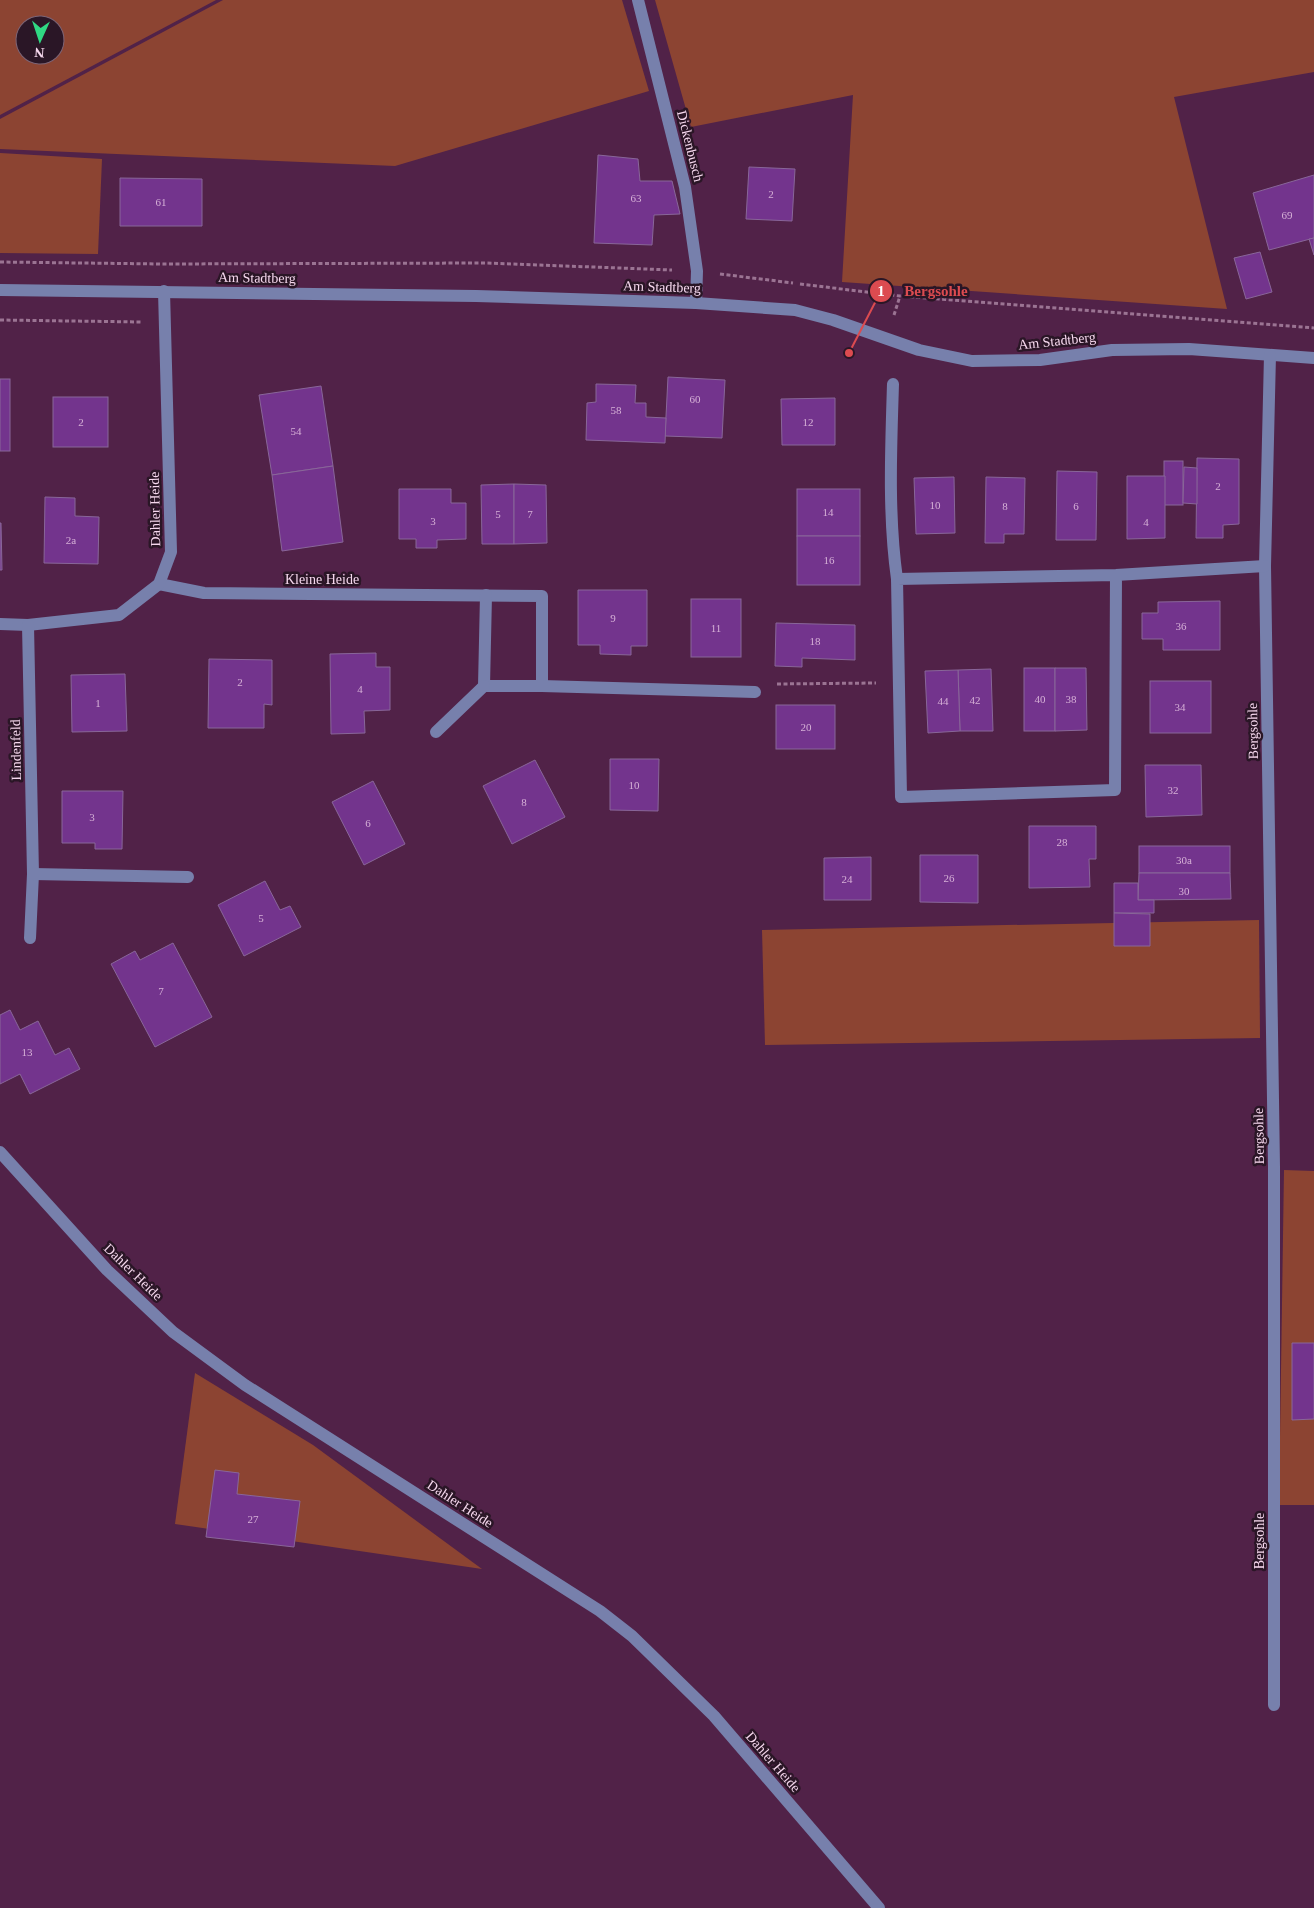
<svg xmlns="http://www.w3.org/2000/svg" width="1314" height="1908" font-family="Georgia,serif">
	<style>
		.green { fill: #8c4432; fill-rule: evenodd }
		.building { fill: #73348d; stroke: #896699 }
		.lines { fill: none; stroke-linecap: round; stroke-linejoin: round }
		.path { stroke: #9b7493; stroke-width: 3; stroke-dasharray: 4 2.5; stroke-linecap: butt }
		.minor { stroke: #7780ac; stroke-width: 12 }
		.labels { text-anchor: middle; dominant-baseline: central; stroke-width: 5; stroke-linejoin: round; paint-order: stroke }
		.number-label { font-size: 11px; fill: #d5afd6 }
		.street-label { font-size: 14px; fill: #f6d8ee; stroke: #2a1626 }
		.leader { fill: none; stroke: #dc4b50; stroke-width: 2 }
		.callout-dot { fill: #dc4b50; stroke: #2a1626; stroke-width: 2 }
		.mark-label { font-size: 15px; text-anchor: middle; font-weight: bold; fill: #fff }
		.callout-label { font-size: 15px; text-anchor: middle; font-weight: bold; fill: #dc4b50; stroke: #2a1626; stroke-width: 5; stroke-linejoin: round; paint-order: stroke }
	</style>
	<rect width="100%" height="100%" fill="#512248"/>
	<g class="green">
		<path d="M0,0H216L0,115ZM25,25H55V55H25Z"/>
		<polygon points="223,0 622,0 649,91 395,166 0,149 0,119"/>
		<polygon points="655,0 1314,0 1314,72 1174,97 1227,309 842,282 853,95 691,127"/>
		<polygon points="0,153 102,159 98,254 0,253"/>
		<polygon points="1259,920 1260,1038 765,1045 762,930"/>
		<polygon points="1284,1170 1314,1171 1314,1505 1279,1505"/>
		<polygon points="195,1373 313,1445 482,1569 175,1524"/>
	</g>
	<g class="building">
		<polygon points="598,155 638,159 640,181 672,181 680,214 654,215 652,245 594,243"/>
		<polygon points="749,167 795,169 792,221 746,219"/>
		<polygon points="1314,175 1314,238 1269,250 1253,193"/>
		<polygon points="120,178 202,179 202,226 120,226"/>
		<polygon points="1314,238 1314,255 1309,239"/>
		<polygon points="1260,252 1272,292 1246,299 1234,258"/>
		<polygon points="668,377 725,380 722,438 665,436"/>
		<rect x="0" y="379" width="10" height="72"/>
		<polygon points="596,384 636,385 635,403 646,403 646,417 666,418 665,443 586,440 587,403 596,402"/>
		<polygon points="321,386 333,466 272,475 259,395"/>
		<rect x="53" y="397" width="55" height="50"/>
		<polygon points="835,398 835,445 782,445 781,399"/>
		<polygon points="1197,458 1239,459 1239,524 1223,525 1223,538 1196,538"/>
		<rect x="1164" y="461" width="19" height="44"/>
		<polygon points="333,466 343,542 282,551 272,475"/>
		<polygon points="1184,467 1197,468 1197,504 1183,503"/>
		<polygon points="1057,471 1097,472 1096,540 1056,540"/>
		<polygon points="1127,476 1165,476 1165,538 1127,539"/>
		<polygon points="954,477 955,533 916,534 914,478"/>
		<polygon points="986,477 1025,478 1024,534 1004,534 1004,543 985,543"/>
		<polygon points="514,484 514,544 482,544 481,485"/>
		<polygon points="514,484 546,485 547,543 514,544"/>
		<polygon points="399,489 451,489 451,503 466,503 466,539 437,540 437,548 416,548 416,539 399,539"/>
		<rect x="797" y="489" width="63" height="47"/>
		<polygon points="45,497 75,498 75,516 99,517 98,564 44,563"/>
		<polygon points="0,523 1,523 2,570 0,570"/>
		<rect x="797" y="536" width="63" height="49"/>
		<polygon points="578,590 647,590 647,646 631,646 631,655 600,654 600,645 578,645"/>
		<rect x="691" y="599" width="50" height="58"/>
		<polygon points="1220,601 1220,650 1163,650 1163,639 1142,639 1142,613 1158,613 1158,602"/>
		<polygon points="776,623 855,625 855,660 802,658 802,667 775,666"/>
		<polygon points="376,653 376,667 390,667 390,710 364,711 365,733 331,734 330,654"/>
		<polygon points="209,659 272,660 272,705 264,704 264,728 208,728"/>
		<rect x="1024" y="668" width="31" height="63"/>
		<polygon points="1055,668 1086,668 1087,730 1055,731"/>
		<polygon points="991,669 993,731 960,731 958,670"/>
		<polygon points="958,670 960,731 928,733 925,671"/>
		<polygon points="125,674 127,731 72,732 71,675"/>
		<rect x="1150" y="681" width="61" height="52"/>
		<rect x="776" y="705" width="59" height="44"/>
		<polygon points="610,759 659,759 658,811 610,810"/>
		<polygon points="535,760 565,817 512,844 483,786"/>
		<polygon points="1145,765 1201,765 1202,815 1146,817"/>
		<polygon points="373,781 405,844 364,865 332,802"/>
		<polygon points="62,791 123,791 122,849 95,849 95,843 62,843"/>
		<polygon points="1029,826 1096,826 1096,859 1089,859 1090,887 1029,888"/>
		<rect x="1139" y="846" width="91" height="27"/>
		<polygon points="920,855 978,855 978,903 920,902"/>
		<polygon points="871,857 871,900 824,900 824,858"/>
		<polygon points="1139,873 1230,873 1231,899 1138,900"/>
		<polygon points="265,881 280,910 290,906 301,927 244,956 218,905"/>
		<polygon points="1114,883 1138,883 1138,900 1154,900 1154,913 1114,913"/>
		<polygon points="1114,913 1150,914 1150,946 1114,946"/>
		<polygon points="173,943 212,1017 155,1047 111,964 135,951 140,960"/>
		<polygon points="10,1010 20,1030 38,1021 55,1055 69,1048 80,1069 30,1094 20,1074 0,1084 0,1015"/>
		<polygon points="1292,1343 1314,1343 1314,1419 1292,1420"/>
		<polygon points="215,1470 239,1473 237,1494 300,1501 294,1547 206,1537"/>
	</g>
	<g class="lines">
		<g class="path">
			<polyline points="0,262 162,264 486,263 672,270"/>
			<polyline points="720,274 793,283"/>
			<polyline points="800,284 900,296 1314,328"/>
			<polyline points="894,315 900,296"/>
			<polyline points="0,320 142,322"/>
			<polyline points="777,684 876,683"/>
		</g>
		<g class="minor">
			<polyline points="638,0 685,187 697,271 696,303"/>
			<polyline points="0,290 476,296 696,303 795,310 833,320 919,350 972,361 1040,360 1112,350 1189,349 1314,358"/>
			<polyline points="1270,355 1265,566 1274,1166 1274,1705"/>
			<path d="M893,384C891,449 888,515 897,579"/>
			<polyline points="1116,575 1115,790 901,797 897,579 1116,575 1265,566"/>
			<polyline points="159,584 204,593 542,596 542,686"/>
			<polyline points="486,595 484,686 542,686 755,692"/>
			<polyline points="0,624 28,625 119,615 159,584 171,552 164,291"/>
			<polyline points="28,625 33,874 30,938"/>
			<polyline points="436,732 484,686"/>
			<polyline points="33,874 188,877"/>
			<polyline points="0,1152 107,1270 173,1332 245,1385 600,1611 632,1636 714,1716 879,1908"/>
		</g>
	</g>
	<g class="labels">
		<g class="number-label">
			<text x="771" y="194">2</text>
			<text x="636" y="198">63</text>
			<text x="161" y="202">61</text>
			<text x="1287" y="215">69</text>
			<text x="695" y="399">60</text>
			<text x="616" y="410">58</text>
			<text x="81" y="422">2</text>
			<text x="808" y="422">12</text>
			<text x="296" y="431">54</text>
			<text x="1218" y="486">2</text>
			<text x="935" y="505">10</text>
			<text x="1005" y="506">8</text>
			<text x="1076" y="506">6</text>
			<text x="828" y="512">14</text>
			<text x="498" y="514">5</text>
			<text x="530" y="514">7</text>
			<text x="433" y="521">3</text>
			<text x="1146" y="522">4</text>
			<text x="71" y="540">2a</text>
			<text x="829" y="560">16</text>
			<text x="613" y="618">9</text>
			<text x="1181" y="626">36</text>
			<text x="716" y="628">11</text>
			<text x="815" y="641">18</text>
			<text x="240" y="682">2</text>
			<text x="360" y="689">4</text>
			<text x="1040" y="699">40</text>
			<text x="1071" y="699">38</text>
			<text x="975" y="700">42</text>
			<text x="943" y="701">44</text>
			<text x="98" y="703">1</text>
			<text x="1180" y="707">34</text>
			<text x="806" y="727">20</text>
			<text x="634" y="785">10</text>
			<text x="1173" y="790">32</text>
			<text x="524" y="802">8</text>
			<text x="92" y="817">3</text>
			<text x="368" y="823">6</text>
			<text x="1062" y="842">28</text>
			<text x="1184" y="860">30a</text>
			<text x="949" y="878">26</text>
			<text x="847" y="879">24</text>
			<text x="1184" y="891">30</text>
			<text x="261" y="918">5</text>
			<text x="161" y="991">7</text>
			<text x="27" y="1052">13</text>
			<text x="253" y="1519">27</text>
		</g>
		<g class="street-label">
			<text transform="translate(690 146) rotate(76)">Dickenbusch</text>
			<text transform="translate(257 278) rotate(1)">Am Stadtberg</text>
			<text transform="translate(662 287) rotate(2)">Am Stadtberg</text>
			<text transform="translate(1057 341) rotate(-6)">Am Stadtberg</text>
			<text transform="translate(155 509) rotate(-91)">Dahler Heide</text>
			<text x="322" y="579">Kleine Heide</text>
			<text transform="translate(1253 731) rotate(-91)">Bergsohle</text>
			<text transform="translate(16 750) rotate(-91)">Lindenfeld</text>
			<text transform="translate(1259 1136) rotate(-91)">Bergsohle</text>
			<text transform="translate(133 1272) rotate(44)">Dahler Heide</text>
			<text transform="translate(460 1504) rotate(33)">Dahler Heide</text>
			<text transform="translate(1259 1541) rotate(-90)">Bergsohle</text>
			<text transform="translate(773 1762) rotate(49)">Dahler Heide</text>
		</g>
	</g>
	<path class="leader" d="M849 353L881 291"/>
	<g class="callout-dot">
		<circle cx="849" cy="353" r="5"/>
		<circle cx="881" cy="291" r="12"/>
	</g>
	<g class="mark-label">
		<text x="881" y="296">1</text>
	</g>
	<g class="callout-label">
		<text x="936" y="296">Bergsohle</text>
	</g>
	<g transform="translate(40 40) rotate(183)"><circle r="24" fill="#2a1626" stroke="#7c6476"/>
	<path d="M0-4L9 19L0 12L-9 19Z" fill="#30d883"/>
	<text y="-8" font-size="14" font-weight="bold" text-anchor="middle" fill="#f6d8ee">N</text>
	</g>
</svg>
